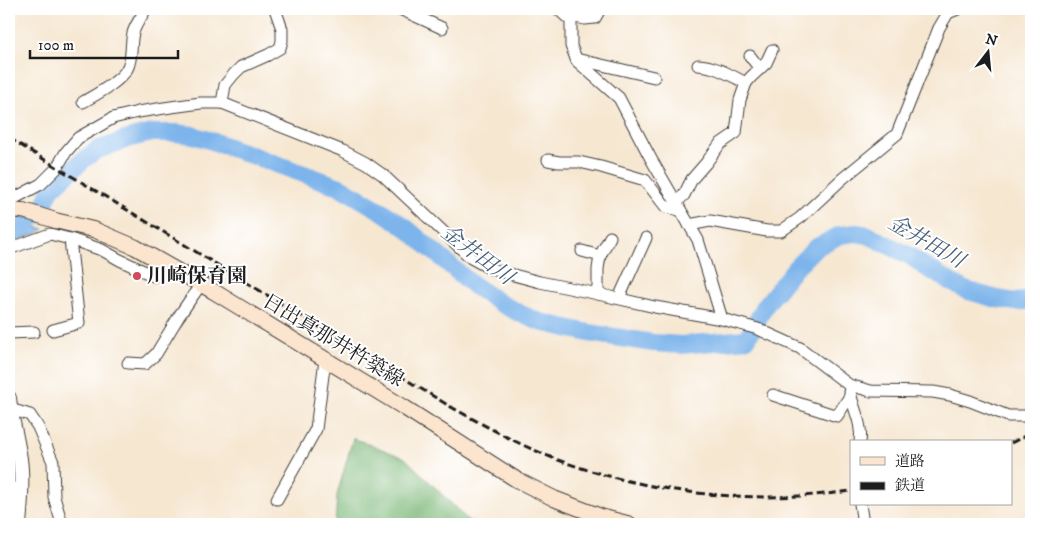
<svg xmlns="http://www.w3.org/2000/svg" width="1040" height="533" font-family="'IM FELL DW Pica','Noto Serif JP',serif">
	<style>
		.forest { fill: #7db878; stroke: #4c6a4a }
		.water { fill: #7bb4eb; stroke: #4c6884 }
		.lines { fill: none; stroke-linecap: round; stroke-linejoin: round }
		.river { stroke: #7bb4eb; stroke-width: 18 }
		.minor-casing { stroke: #3d3a37; stroke-width: 13 }
		.tertiary-casing { stroke: #3d3a37; stroke-width: 16 }
		.secondary-casing { stroke: #3d3a37; stroke-width: 17 }
		.minor { stroke: #fff; stroke-width: 11 }
		.tertiary { stroke: #fff; stroke-width: 14 }
		.secondary { stroke: #fce5cf; stroke-width: 15 }
		.rail { stroke: #1c1c1c; stroke-width: 3; stroke-dasharray: 8 4; stroke-linecap: butt }
		.poi-dot { fill: #d1495b; stroke: #fff; stroke-width: 2 }
		.labels { text-anchor: middle; dominant-baseline: central; stroke-width: 4; stroke-linejoin: round; paint-order: stroke }
		.poi-label { font-size: 20px; font-weight: bold; fill: #1c1c1c; stroke: #fff; text-anchor: start }
		.street-label { font-size: 20px; fill: #1c1c1c; stroke: #fff }
		.water-label { font-size: 21px; font-style: italic; fill: #476079; stroke: #fff }
	</style>
	<rect width="100%" height="100%" fill="#fff"/>
	<filter id="ink" filterUnits="userSpaceOnUse"><feTurbulence type="fractalNoise" baseFrequency=".02" numOctaves="2"/><feDisplacementMap in="SourceGraphic" scale="10" xChannelSelector="R" yChannelSelector="G"/><feConvolveMatrix kernelMatrix="1 2 1 2 8 2 1 2 1" color-interpolation-filters="sRGB"/></filter>
	<filter id="wash" filterUnits="userSpaceOnUse"><feTurbulence type="fractalNoise" baseFrequency=".0096" numOctaves="4" result="noise"/><feDisplacementMap in="SourceGraphic" scale="20" xChannelSelector="R" yChannelSelector="G"/><feGaussianBlur stdDeviation="1.12" result="paint"/><feColorMatrix in="noise" values="0 0 0 0 0 0 0 0 0 0 0 0 0 0 0 0 0 1.4 0 .05"/><feComposite in="paint" operator="in"/></filter>
	<g filter="url(#wash)">
		<rect width="100%" height="100%" fill="#f6e7d1"/>
		<polygon class="forest" points="353,438 405,458 469,521 478,524 335,524 337,495"/>
		<polygon class="water" points="19,223 44,229 36,234 9,243 9,224"/>
		<g class="lines">
			<polyline class="river" points="9,234 14,233 41,212 51,189 84,159 97,150 131,138 152,133 175,133 193,135 215,142 340,187 383,212 404,226 473,285 500,303 521,314 540,322 589,333 653,343 681,345 747,339 765,306 795,268 815,248 840,235 856,233 868,235 910,256 931,271 935,272 940,276 965,290 997,299 1016,302 1031,300"/>
		</g>
	</g>
	<g filter="url(#ink)">
		<g class="lines">
			<defs>
				<g id="minor">
					<polyline points="400,9 442,28"/>
					<polyline points="558,9 571,21 571,46 577,61 619,98 651,159 698,240 722,319"/>
					<polyline points="565,15 585,19 595,18 600,9"/>
					<polyline points="750,56 760,69"/>
					<polyline points="576,59 654,77"/>
					<path d="M698,65C716,66 730,75 746,83"/>
					<path d="M83,102C95,95 120,82 127,69C133,58 130,45 133,33C135,25 142,16 146,9"/>
					<polyline points="222,103 225,85 234,74 241,67 268,55 280,48 282,41 282,29 275,9"/>
					<polyline points="548,160 559,162 579,162 601,167 645,180 666,207 680,210"/>
					<polyline points="9,200 15,198 41,184 56,169 66,152 78,138 113,118 138,112 171,107 201,103 222,103 343,151 366,163 383,175 471,258 491,269 540,282 598,294 655,307 722,319 758,329 800,348 849,385 871,391 933,392 950,395 970,401 1008,416 1031,416"/>
					<polyline points="676,203 684,195 692,179 706,163 720,144 736,133 740,100 746,83 751,77 766,63 772,50"/>
					<polyline points="689,225 710,221 767,231 781,231 800,218 842,179 897,134 939,28 948,13 958,9"/>
					<polyline points="70,239 102,250 120,260 154,276 161,262"/>
					<polyline points="9,249 50,234 70,239 79,323 53,330"/>
					<polyline points="582,251 600,256"/>
					<polyline points="598,294 598,269 600,256 610,237"/>
					<polyline points="619,298 646,238"/>
					<polyline points="9,333 34,332"/>
					<polyline points="128,363 145,364 156,354 179,316 201,284"/>
					<path d="M850,392C853,408 863,425 860,442"/>
					<polyline points="773,395 837,416 850,396"/>
					<polyline points="10,409 30,415 38,427 53,462 54,497 62,524"/>
					<polyline points="9,487 21,490"/>
					<polyline points="277,499 316,429 325,360"/>
					<polyline points="860,504 863,524"/>
				</g>
				<path id="tertiary" d="M9,398C11,418 17,438 20,459C23,480 21,503 19,524"/>
				<polyline id="secondary" points="9,208 16,210 25,211 57,221 95,230 135,247 213,291 405,408 517,480 555,499 602,517 629,524"/>
			</defs>
			<use href="#minor" class="minor-casing"/>
			<use href="#tertiary" class="tertiary-casing"/>
			<use href="#secondary" class="secondary-casing"/>
			<use href="#minor" class="minor"/>
			<use href="#tertiary" class="tertiary"/>
			<use href="#secondary" class="secondary"/>
			<g class="rail">
				<path d="M9,138L451,407C484,425 517,444 553,458C648,494 751,505 851,491"/>
				<polyline points="1011,443 1031,433"/>
			</g>
		</g>
	</g>
	<circle class="poi-dot" cx="137" cy="276" r="5"/>
	<g class="labels">
		<g class="poi-label">
			<text x="147" y="276">川崎保育園</text>
		</g>
		<g class="street-label">
			<text transform="translate(333 341) rotate(31)">日出真那井杵築線</text>
		</g>
		<g class="water-label">
			<text transform="translate(926 242) rotate(30)">金井田川</text>
			<text transform="translate(477 255) rotate(37)">金井田川</text>
		</g>
	</g>
	<rect width="1040" height="533" fill="none" stroke="#fff" stroke-width="30"/>
	<rect x="850" y="440" width="162" height="65" fill="#ffffff" stroke="#a4a4a4"/>
	<rect x="860" y="457" width="25" height="8" fill="#fce5cf" stroke="#a4a4a4"/>
	<text x="895" y="466" font-size="15" fill="#1c1c1c">道路</text>
	<rect x="860" y="482" width="25" height="8" fill="#1c1c1c" stroke="#a4a4a4"/>
	<text x="895" y="490" font-size="15" fill="#1c1c1c">鉄道</text>
	<g transform="translate(988 52) rotate(16)" stroke="#ffffff" stroke-width="4" paint-order="stroke">
	<path d="M0-4L9 19L0 12L-9 19Z" fill="#1c1c1c"/>
	<text y="-8" font-size="14" font-weight="bold" text-anchor="middle" fill="#1c1c1c">N</text>
	</g>
	<path d="M30 50v8h148v-8" fill="none" stroke="#1c1c1c" stroke-width="2.5"/>
	<text x="38" y="50" font-size="15" fill="#1c1c1c" stroke="#ffffff" stroke-width="4" paint-order="stroke">100 m</text>
</svg>
